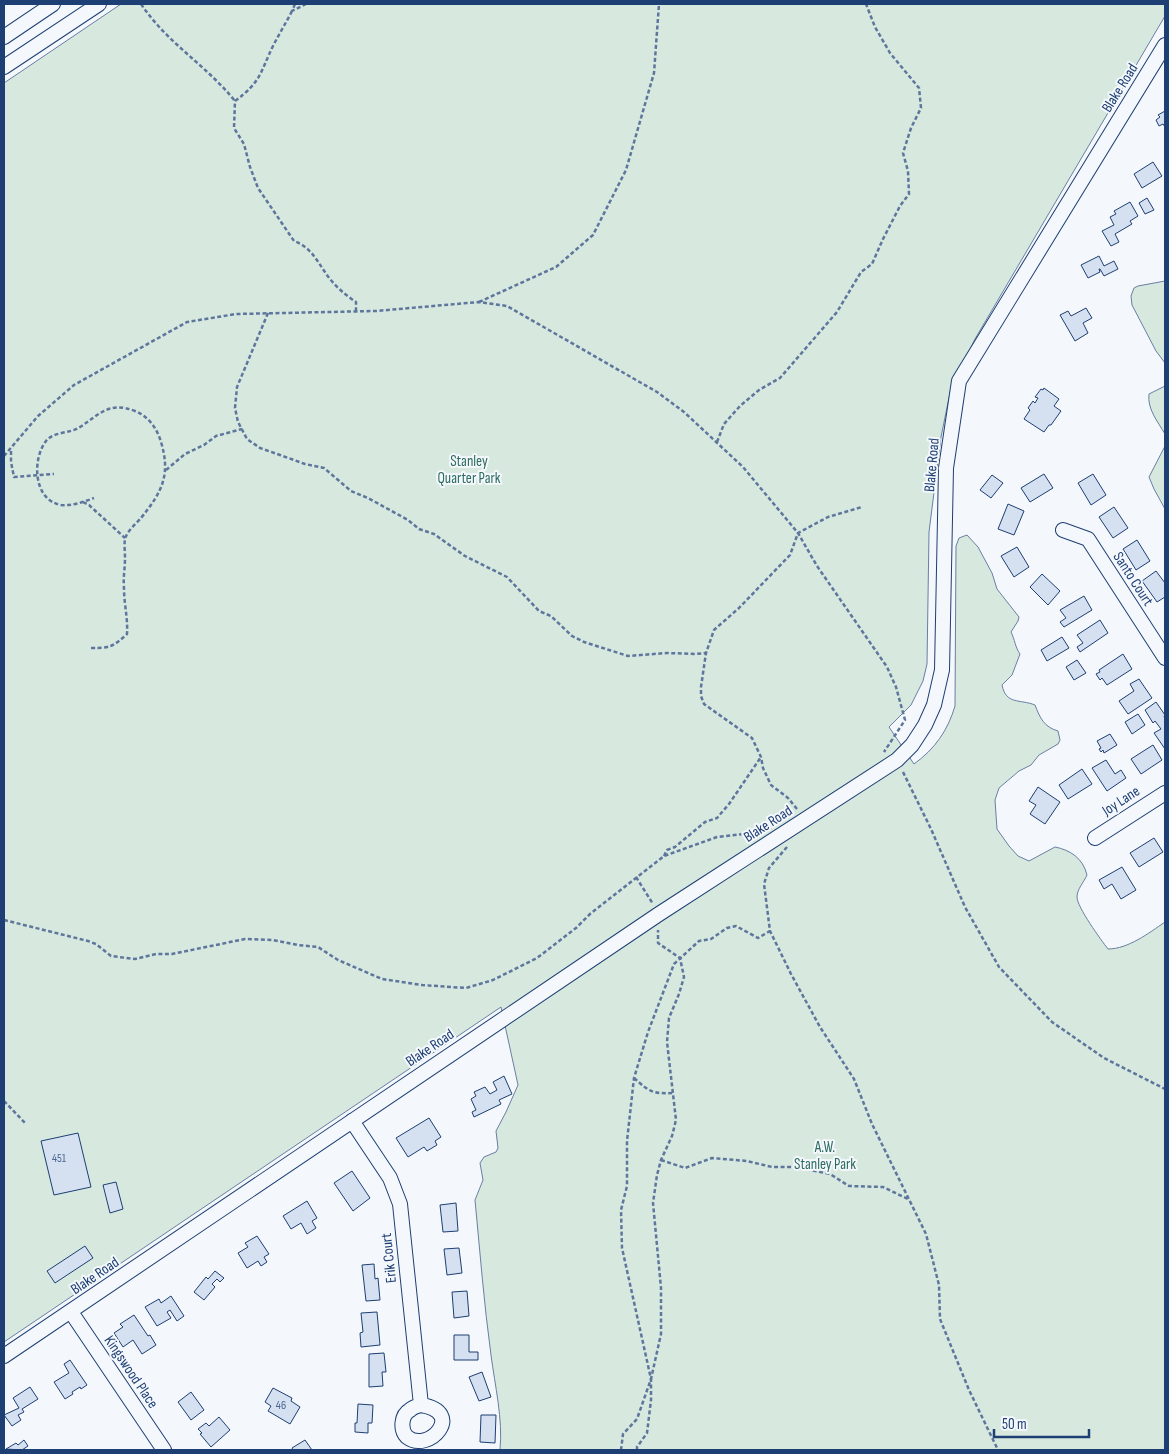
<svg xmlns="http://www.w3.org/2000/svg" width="1169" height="1454" font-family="'Sofia Sans Condensed',sans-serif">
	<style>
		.green { fill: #d7e8df; stroke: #687fa3 }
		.building { fill: #d5e0f0; stroke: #1d3f73 }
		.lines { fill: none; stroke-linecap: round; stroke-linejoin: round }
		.minor-casing { stroke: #1d3f73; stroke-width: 16 }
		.path { stroke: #5e769c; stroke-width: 2.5; stroke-dasharray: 4 2.5; stroke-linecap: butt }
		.minor { stroke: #f4f7fb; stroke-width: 14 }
		.labels { text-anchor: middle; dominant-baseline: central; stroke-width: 4; stroke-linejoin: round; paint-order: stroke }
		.number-label { font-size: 12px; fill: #4b6792 }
		.street-label { font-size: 15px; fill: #1d3f73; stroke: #f4f7fb }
		.park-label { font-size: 15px; fill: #2c6c60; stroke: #f4f7fb }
	</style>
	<rect width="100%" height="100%" fill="#f4f7fb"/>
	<g class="green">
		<path d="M121,4H1165V16L975,339L951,388L941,437L929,532L927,664L923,681L911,705L889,727L914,764C935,749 948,730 955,706L956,546L959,538L967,535L978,547L992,573L997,589L1019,617L1018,621L1011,632C1015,640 1015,647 1020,654L1012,675L1002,685C1006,705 1020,699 1035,705C1040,718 1044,727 1058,731L1060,740L1058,744L1039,755L1031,765L1019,771L999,788L995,800L997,829L1009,846L1018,856L1029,861L1055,847C1070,850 1083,858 1087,875C1084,882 1077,889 1077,897C1077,907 1101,940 1108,949C1128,949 1149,933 1165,922V1450H500C503,1419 495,1386 491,1355C484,1304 480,1252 475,1200L483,1180L480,1163L484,1157L496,1152L498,1148L496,1131L506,1112L518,1085L501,1007L4,1342V83Z"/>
		<polygon points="1165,281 1165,363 1156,351 1132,305 1131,296 1134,288 1138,286"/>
		<path d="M1165,386V434C1158,422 1147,409 1149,394Z"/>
		<polygon points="1165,446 1165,509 1154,489 1149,477"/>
	</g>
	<g class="building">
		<polygon points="1165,111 1165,127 1163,124 1159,126 1156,120 1160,117 1158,115"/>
		<polygon points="1153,162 1162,176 1142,188 1134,174"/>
		<polygon points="1147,198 1154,210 1145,214 1139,203"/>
		<polygon points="1130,202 1138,216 1130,221 1132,224 1115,234 1119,242 1111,246 1102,231 1114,225 1110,217 1116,214 1114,211"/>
		<polygon points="1099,256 1104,266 1114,261 1118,269 1104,276 1100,269 1099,269 1100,272 1088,278 1081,265"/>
		<polygon points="1086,308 1092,318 1083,323 1088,333 1075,341 1060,315 1068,311 1071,316"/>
		<polygon points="1044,388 1059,399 1054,406 1061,411 1051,425 1049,425 1044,432 1024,419 1030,410 1028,408 1033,401 1035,403 1038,398 1035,397 1041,389 1043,390"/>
		<polygon points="1044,474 1053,488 1030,502 1021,488"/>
		<polygon points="1093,474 1106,495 1091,505 1078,483"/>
		<polygon points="992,475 1003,483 991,498 980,490"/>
		<polygon points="1008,504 1024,511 1014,535 998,529"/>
		<polygon points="1114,507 1128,528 1113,538 1099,517"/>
		<polygon points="1137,540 1150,561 1136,570 1123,549"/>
		<polygon points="1017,547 1029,567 1014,577 1001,556"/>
		<polygon points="1156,571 1165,583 1165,597 1157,602 1142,581"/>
		<polygon points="1042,574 1060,591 1048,605 1030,587"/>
		<polygon points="1084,596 1092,610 1064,627 1060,622 1066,618 1060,610"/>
		<polygon points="1100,620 1108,633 1080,652 1077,647 1083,643 1077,635"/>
		<polygon points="1062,637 1069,648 1047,661 1041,650"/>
		<polygon points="1123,654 1132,669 1107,685 1102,678 1100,680 1096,674 1100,672 1099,670"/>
		<polygon points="1077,660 1086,673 1074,680 1066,667"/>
		<polygon points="1139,679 1152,698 1128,714 1119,701 1134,691 1130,684"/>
		<polygon points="1156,702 1165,715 1164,716 1165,719 1165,749 1154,733 1161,729 1155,721 1153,723 1145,710"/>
		<polygon points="1138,714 1145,725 1132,734 1125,722"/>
		<polygon points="1110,734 1117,745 1104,753 1103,750 1101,752 1099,749 1101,748 1097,741"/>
		<polygon points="1153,745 1162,760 1141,774 1131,759"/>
		<polygon points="1106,760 1115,774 1121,770 1126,778 1107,791 1092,768"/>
		<polygon points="1082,769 1092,784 1068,799 1059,785"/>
		<polygon points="1038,787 1060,802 1045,824 1030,814 1036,805 1029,801"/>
		<polygon points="1154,838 1163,852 1139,867 1130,853"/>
		<polygon points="1122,867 1136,890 1121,899 1112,884 1104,889 1099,880"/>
		<polygon points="504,1076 512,1094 499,1100 501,1104 474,1117 472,1112 476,1110 471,1099 476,1096 474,1092 485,1087 490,1094 497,1090 493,1082"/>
		<polygon points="429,1118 441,1137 435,1141 437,1145 427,1151 424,1147 408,1157 396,1138"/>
		<polygon points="78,1133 91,1187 54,1195 41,1141"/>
		<polygon points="352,1171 370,1198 353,1211 334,1183"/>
		<polygon points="116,1182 123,1209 110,1213 103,1185"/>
		<polygon points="307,1201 317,1218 312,1221 316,1228 307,1234 301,1223 291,1229 283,1216"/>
		<polygon points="456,1203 458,1231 443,1232 440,1205"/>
		<polygon points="257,1236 269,1254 264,1257 267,1262 261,1266 258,1261 247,1268 238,1253 248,1247 245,1243"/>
		<polygon points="85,1246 93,1258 55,1283 47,1271"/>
		<polygon points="459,1248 462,1273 447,1275 444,1249"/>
		<polygon points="374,1264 375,1279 378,1278 380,1300 366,1301 362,1265"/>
		<polygon points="215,1271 224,1278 220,1282 217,1279 212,1284 215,1287 204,1300 194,1292 206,1277 208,1279"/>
		<polygon points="467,1291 469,1316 454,1318 452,1292"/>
		<polygon points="171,1296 184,1316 177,1321 170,1310 167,1312 171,1318 157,1326 145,1307 159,1299 161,1303"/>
		<polygon points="377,1312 380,1345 361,1347 360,1333 363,1332 361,1313"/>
		<polygon points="134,1315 148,1336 150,1335 156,1345 142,1354 133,1340 123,1347 114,1333 123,1327 120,1324"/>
		<polygon points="454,1335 469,1335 469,1352 478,1352 478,1360 454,1360"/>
		<polygon points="384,1353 386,1372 382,1372 383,1386 369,1387 369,1354"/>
		<polygon points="70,1360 87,1385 81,1389 80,1387 72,1392 73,1394 65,1399 54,1382 69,1373 64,1364"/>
		<polygon points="482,1372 491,1397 479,1401 469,1377"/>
		<polygon points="30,1387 38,1399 22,1409 24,1412 18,1415 21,1420 12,1426 4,1415 19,1408 13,1398"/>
		<polygon points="273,1388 292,1398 291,1401 300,1407 290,1424 268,1411 271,1406 265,1402"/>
		<polygon points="191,1392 204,1410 191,1420 178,1402"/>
		<polygon points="358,1404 373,1405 372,1423 368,1423 368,1433 355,1432 355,1423 357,1423"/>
		<polygon points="481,1415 496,1415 495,1443 480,1442"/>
		<polygon points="219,1417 230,1430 211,1447 200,1434 202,1433 198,1429 206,1423 209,1426"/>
		<polygon points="24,1440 28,1446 22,1450 6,1449 16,1443 18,1445"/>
		<polygon points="305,1440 312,1450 293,1450 292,1448"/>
	</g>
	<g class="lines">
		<defs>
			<g id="minor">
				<polyline points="4,37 53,4"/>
				<polyline points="4,67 99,4"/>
				<polyline points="1063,530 1088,539 1165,658"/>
				<polyline points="1095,838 1165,793"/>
				<path d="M352,1121L390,1178L400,1204L421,1405C417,1406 413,1407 410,1410C401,1415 400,1430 407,1437C429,1454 466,1412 421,1405"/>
				<polyline points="71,1312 164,1450"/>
				<polyline points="4,1356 659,914 897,760 912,745 925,725 934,705 942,670 946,468 959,381 1165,45"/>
			</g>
		</defs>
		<use href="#minor" class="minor-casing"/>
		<g class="path">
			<path d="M141,4C168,44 205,64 235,101"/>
			<polyline points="295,4 292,11 306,4"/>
			<path d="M292,11C286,23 279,34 273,46C260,73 261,82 235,101L234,128L244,144L250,167L258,188L294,241C311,247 317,261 327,275C334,285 345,295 356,302V312"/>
			<polyline points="479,302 556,267 593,235 626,170 654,73 659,4"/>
			<polyline points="268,313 237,387 235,408 238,422 247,439 260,448 280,455 305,464 324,468 351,491 368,498 408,520 419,529 434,534 465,556 507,577 539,611 551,616 572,636 584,642 628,656 667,653 696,654 705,653"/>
			<polyline points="717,442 724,424 740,406 759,390 780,378 837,312 861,272 872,264 883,239 900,206 909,194 908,171 903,153 911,128 921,108 919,88 890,53 875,27 866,4"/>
			<polyline points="11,451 11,462 14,477 54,474"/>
			<polyline points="4,456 38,416 74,385 187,322 236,314 376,311 479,302 507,306 657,392 684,412 743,467 798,533 817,566 887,667 896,687 905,720 884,752"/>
			<polyline points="166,470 185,454 204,445 216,436 242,429"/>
			<polyline points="83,502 89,505 125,538"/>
			<path d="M91,648C110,648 113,647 127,634C128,618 124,604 124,588C123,578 125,568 125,558C125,552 124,545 125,539C127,531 136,524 141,518C162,492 171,475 161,442C157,428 148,416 135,411C109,401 100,414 80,427C70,434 54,431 46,441C32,459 33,500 61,505C73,506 83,502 94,498"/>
			<polyline points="903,772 931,829 965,907 999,967 1052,1022 1104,1058 1165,1089"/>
			<polyline points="797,809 788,798 771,785 763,768 761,757 752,738 704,704 701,696 701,687 706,653 714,630 739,608 790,555 798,533 828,517 862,507"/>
			<polyline points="787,847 769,868 764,884 770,931 791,974 820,1027 854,1079 872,1124 926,1234 939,1285 940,1319 969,1390 998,1450"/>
			<polyline points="664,856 667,850 675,847 705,822 717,818 729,804 761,757"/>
			<polyline points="636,877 653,904"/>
			<polyline points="4,920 88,941 96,944 111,956 135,959 156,954 172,954 245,939 273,940 298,945 318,947 338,960 382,979 422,985 466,988 493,980 537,958 576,928 590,914 664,856 717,837 760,832"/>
			<path d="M634,1078C650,1092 652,1094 674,1093"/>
			<polyline points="4,1101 26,1124"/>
			<polyline points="661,1160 685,1168 712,1158 747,1161 772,1167 795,1167 830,1174 849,1186 883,1187 910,1200"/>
			<polyline points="621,1450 623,1434 637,1419 651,1379 661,1334 661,1288 653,1203 657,1175 661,1160 672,1136 676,1120 667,1042 669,1018 679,994 684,977 680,958 658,943 658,930"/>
			<polyline points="637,1450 637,1447 647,1433 651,1400 651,1379 622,1248 621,1210 627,1186 627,1141 634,1078 648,1032 674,964 699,941 711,939 727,928 736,926 758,938 770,931"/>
		</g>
		<use href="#minor" class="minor"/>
	</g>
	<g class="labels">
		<g class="number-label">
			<text x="59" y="1158">451</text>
			<text x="281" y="1405">46</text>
		</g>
		<g class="street-label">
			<text transform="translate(1120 88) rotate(-58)">Blake Road</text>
			<text transform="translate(932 465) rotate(-85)">Blake Road</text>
			<text transform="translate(1133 579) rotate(57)">Santo Court</text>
			<text transform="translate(1121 801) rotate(-33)">Joy Lane</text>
			<text transform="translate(768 824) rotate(-33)">Blake Road</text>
			<text transform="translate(430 1048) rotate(-34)">Blake Road</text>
			<text transform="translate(389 1258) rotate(-96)">Erik Court</text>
			<text transform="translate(95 1276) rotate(-34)">Blake Road</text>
			<text transform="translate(131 1372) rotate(56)">Kingswood Place</text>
		</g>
		<g class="park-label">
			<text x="469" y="461">Stanley<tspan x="469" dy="17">Quarter Park</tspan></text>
			<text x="825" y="1147">A.W.<tspan x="825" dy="17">Stanley Park</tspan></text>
		</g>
	</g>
	<rect width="1169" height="1454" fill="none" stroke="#1d3f73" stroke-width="10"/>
	<path d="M994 1429v8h95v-8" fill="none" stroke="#1d3f73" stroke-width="2.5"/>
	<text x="1002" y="1429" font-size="15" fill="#1d3f73" stroke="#f4f7fb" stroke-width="4" paint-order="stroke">50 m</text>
</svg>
